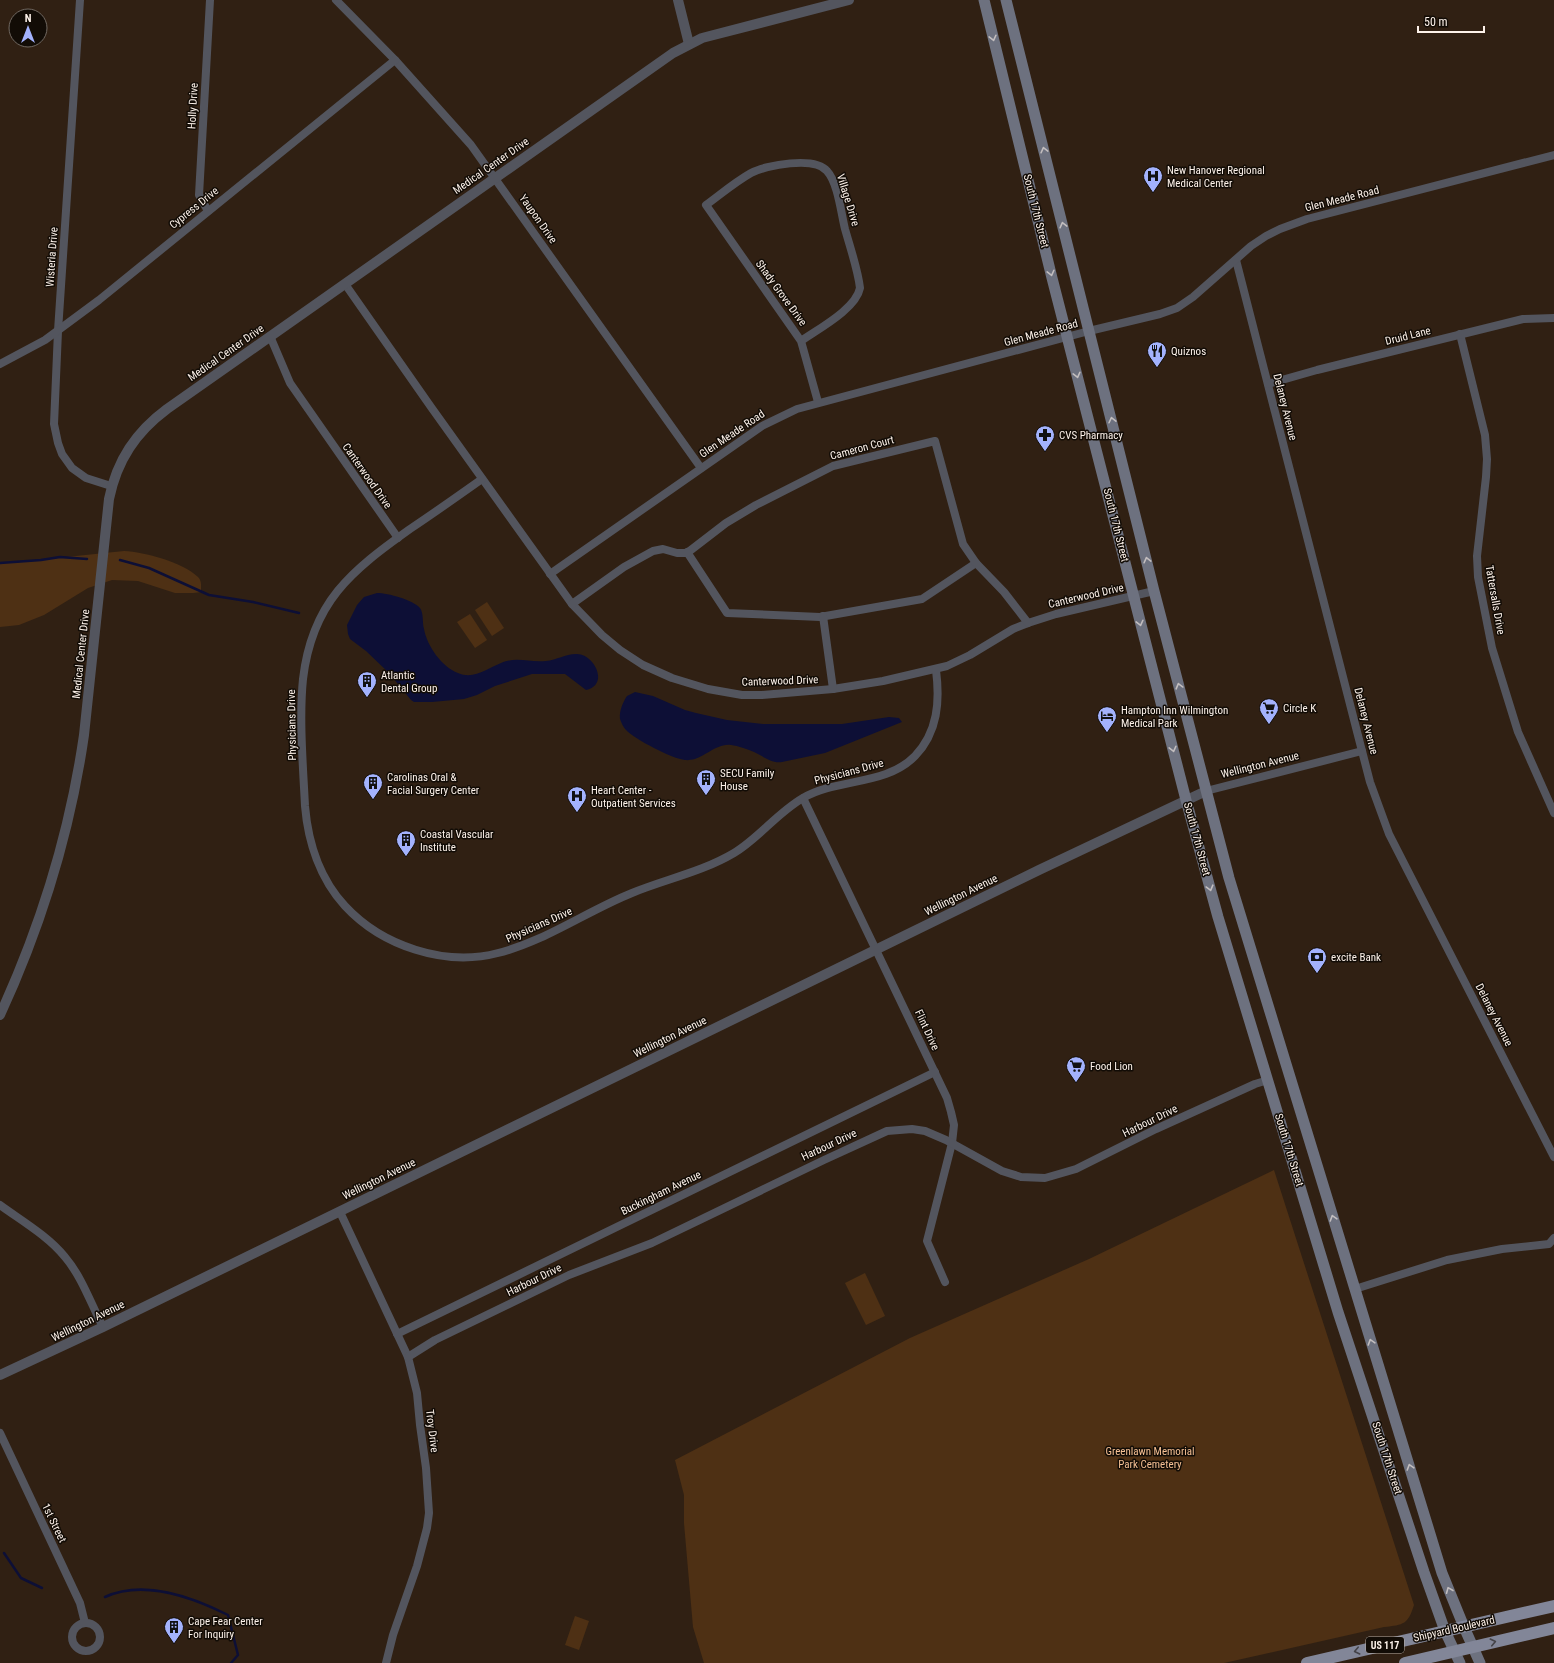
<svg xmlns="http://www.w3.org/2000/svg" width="1554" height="1663" font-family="'Roboto Condensed',sans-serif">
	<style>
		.green { fill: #4e3014 }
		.water { fill: #0d0f36 }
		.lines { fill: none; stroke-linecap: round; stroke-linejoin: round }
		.stream { stroke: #0d0f36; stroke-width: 2.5 }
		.minor { stroke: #53555e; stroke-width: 8 }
		.tertiary { stroke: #53555e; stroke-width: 10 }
		.secondary { stroke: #6d717f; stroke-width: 11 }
		.primary { stroke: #828698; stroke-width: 12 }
		.oneway { stroke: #c3bebf }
		.oneway2 { stroke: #444348 }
		.labels { text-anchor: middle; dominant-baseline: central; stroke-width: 3; stroke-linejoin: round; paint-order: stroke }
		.shield { fill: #120c06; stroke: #b6ada6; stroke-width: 1 }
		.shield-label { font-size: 10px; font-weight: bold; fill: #fdf2ea }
		.street-label { font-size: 11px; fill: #fdf2ea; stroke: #120c06 }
		.poi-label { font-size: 11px; fill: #fdf2ea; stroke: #120c06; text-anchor: start }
		.park-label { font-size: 11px; fill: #f6c094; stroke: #120c06 }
	</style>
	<rect width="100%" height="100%" fill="#302013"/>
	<g class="green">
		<path d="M124,551C145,552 182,562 198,577C202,581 201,586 201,592L193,593H175L138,581L112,580L88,588L44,615L19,625L0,627V563C41,560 82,555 124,551Z"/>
		<polygon points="487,602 504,628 492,636 475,610"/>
		<polygon points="470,614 487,640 475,648 457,622"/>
		<path d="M1274,1170L1414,1605C1408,1624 1404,1625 1384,1627L1224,1663H704L693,1627L684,1523V1495L675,1460L910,1338L1089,1259Z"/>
		<polygon points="865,1273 885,1316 866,1325 845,1283"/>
		<polygon points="575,1616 589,1621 579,1650 565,1645"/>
	</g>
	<g class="water">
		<path d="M377,593C388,593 413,600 420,608C424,614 422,622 424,629C427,646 442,667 458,673C474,680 488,668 501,663C517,656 530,663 546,661C557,660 565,654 576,654C594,653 610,685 586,690L565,674H532L495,686L477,695L464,699L432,702H414L411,700L389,673L366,651L350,639L348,634L347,625L357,605L364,597Z"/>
		<path d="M635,692L653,696L685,710L696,713L727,720L763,724H842L889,717L899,718L902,722L825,753L782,762C772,764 763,756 754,752C747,749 738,746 731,745C714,743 702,762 685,760C673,759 634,739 626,730C623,727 621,722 620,719C619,711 623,702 627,696Z"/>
	</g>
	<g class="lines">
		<g class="stream">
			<polyline points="120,560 149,568 209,595 253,602 299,613"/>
			<polyline points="0,563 41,560 60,557 87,559"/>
			<polyline points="4,1553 21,1578 42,1588"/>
			<path d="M105,1597C144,1579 192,1597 228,1615L238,1655L231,1663"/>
		</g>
		<g class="minor">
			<polyline points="80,0 58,331 54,424 58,443 62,454 72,468 86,478 111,486"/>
			<polyline points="336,0 395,60 471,145 701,468"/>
			<polyline points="208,211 199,195 210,0"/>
			<polyline points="1236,260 1362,751 1370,782 1389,834 1554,1157"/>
			<polyline points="345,284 431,407 572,604 602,635 620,650 643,665 672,678 708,689 742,695 762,695 833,689 883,681 947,666 970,655 1013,629 1028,623 1056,614 1154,591"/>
			<polyline points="1460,334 1485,435 1487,459 1486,477 1477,556 1478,577 1492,648 1518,732 1554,813"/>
			<polyline points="270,336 290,383 398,538"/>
			<path d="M801,341C818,329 856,309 860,288C858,270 850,247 845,229C841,213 838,183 827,171C815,156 766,165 751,173C735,182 721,194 706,205L801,341L818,402"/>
			<polyline points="0,364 45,340 99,300 395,60"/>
			<polyline points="1268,384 1317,370 1523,319 1554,318"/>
			<path d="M482,479C458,496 434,513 410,529C351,571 312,602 303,679C299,718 303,766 305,806C308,842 320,879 345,906C382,946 445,967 498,953C546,941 587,911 632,893C666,879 702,872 734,853C759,838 777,813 803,798C837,778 886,786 915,756C938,732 940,701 936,670"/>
			<polyline points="687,552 727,613 820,617 922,599 976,563"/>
			<polyline points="550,574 762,426 797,409 1089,331 1160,314 1177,308 1193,297 1251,246 1266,236 1280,229 1307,219 1554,155"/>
			<polyline points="572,604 624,567 653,551 663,549 677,553 687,553 726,523 756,505 833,466 935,441 963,544 976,563 1004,592 1028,623"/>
			<polyline points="823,616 833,689"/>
			<polyline points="1206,791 1362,751"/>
			<polyline points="803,798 925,1052 947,1098 951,1112 954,1125 952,1143 927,1241 945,1282"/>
			<path d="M0,1205C22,1221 48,1236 65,1257C82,1277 91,1304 103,1327"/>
			<polyline points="340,1212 408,1357 417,1393 420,1425 426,1468 429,1513 427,1528 417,1566 393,1635 386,1663"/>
			<polyline points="1355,1289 1447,1260 1502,1249 1549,1244 1554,1238"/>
			<polyline points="397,1334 935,1072"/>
			<polyline points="408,1357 435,1340 569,1275 652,1243 824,1160 887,1131 912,1129 925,1131 946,1140 1002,1171 1021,1177 1045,1178 1076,1169 1156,1129 1255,1084 1268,1080"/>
			<polyline points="0,1433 80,1603 85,1623"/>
			<circle cx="86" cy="1637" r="14"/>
		</g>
		<g class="tertiary">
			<polyline points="678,0 689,44"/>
			<path d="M0,1015C41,926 70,832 84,735L109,499C117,460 136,432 167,409L673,53L702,38L849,0"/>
			<polyline points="0,1375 103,1327 1039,870 1206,791"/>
		</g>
		<g class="secondary">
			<polyline points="984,0 1052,278 1186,800 1218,917 1338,1312 1424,1572 1445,1631 1460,1663"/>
			<polyline points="1006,0 1154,591 1229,878 1442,1573 1464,1627 1480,1663"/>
		</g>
		<g class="primary">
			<polyline points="1307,1663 1554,1606"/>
			<polyline points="1405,1663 1554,1628"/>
		</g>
	</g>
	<defs><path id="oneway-chevron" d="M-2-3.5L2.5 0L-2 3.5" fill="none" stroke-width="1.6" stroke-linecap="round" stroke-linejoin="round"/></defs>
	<g class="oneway">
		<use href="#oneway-chevron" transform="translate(993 38) rotate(76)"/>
		<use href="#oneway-chevron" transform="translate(1044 150) rotate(-104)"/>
		<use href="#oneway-chevron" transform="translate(1063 225) rotate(-104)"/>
		<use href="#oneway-chevron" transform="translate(1051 273) rotate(76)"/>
		<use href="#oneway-chevron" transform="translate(1077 375) rotate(76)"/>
		<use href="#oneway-chevron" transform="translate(1112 420) rotate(-103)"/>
		<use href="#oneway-chevron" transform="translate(1147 560) rotate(-104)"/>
		<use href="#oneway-chevron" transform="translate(1140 623) rotate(76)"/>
		<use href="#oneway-chevron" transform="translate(1179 686) rotate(-105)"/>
		<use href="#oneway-chevron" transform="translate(1173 749) rotate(76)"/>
		<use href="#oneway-chevron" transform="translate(1210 888) rotate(75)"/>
		<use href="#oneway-chevron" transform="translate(1333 1218) rotate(-107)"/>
		<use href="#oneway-chevron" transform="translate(1371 1342) rotate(-107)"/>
		<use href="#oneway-chevron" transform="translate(1410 1467) rotate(-107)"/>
		<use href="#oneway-chevron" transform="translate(1449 1590) rotate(-112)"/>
	</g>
	<g class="oneway2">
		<use href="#oneway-chevron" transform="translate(1493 1642) rotate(-13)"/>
		<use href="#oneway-chevron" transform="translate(1357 1651) rotate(167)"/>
	</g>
	<defs>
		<symbol id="hospital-pin" viewBox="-11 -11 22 30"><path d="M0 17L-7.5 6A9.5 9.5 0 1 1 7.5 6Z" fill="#a3b2fd" stroke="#120c06"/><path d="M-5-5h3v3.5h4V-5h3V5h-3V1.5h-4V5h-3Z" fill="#111"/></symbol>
		<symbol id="restaurant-pin" viewBox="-11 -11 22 30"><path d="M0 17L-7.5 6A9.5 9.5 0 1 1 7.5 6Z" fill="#a3b2fd" stroke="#120c06"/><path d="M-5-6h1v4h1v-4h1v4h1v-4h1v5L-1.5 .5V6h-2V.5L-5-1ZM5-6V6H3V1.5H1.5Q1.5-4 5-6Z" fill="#111"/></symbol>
		<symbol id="pharmacy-pin" viewBox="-11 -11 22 30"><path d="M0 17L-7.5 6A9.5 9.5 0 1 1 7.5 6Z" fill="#a3b2fd" stroke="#120c06"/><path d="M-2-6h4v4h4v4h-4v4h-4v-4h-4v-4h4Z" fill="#111"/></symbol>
		<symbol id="building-pin" viewBox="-11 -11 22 30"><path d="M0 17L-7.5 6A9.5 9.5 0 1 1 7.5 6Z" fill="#a3b2fd" stroke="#120c06"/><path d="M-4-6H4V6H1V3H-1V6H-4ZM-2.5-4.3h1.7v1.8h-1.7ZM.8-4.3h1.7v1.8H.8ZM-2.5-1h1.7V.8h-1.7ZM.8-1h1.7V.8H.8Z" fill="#111"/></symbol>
		<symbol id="supermarket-pin" viewBox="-11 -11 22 30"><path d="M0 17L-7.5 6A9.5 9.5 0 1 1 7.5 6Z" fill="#a3b2fd" stroke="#120c06"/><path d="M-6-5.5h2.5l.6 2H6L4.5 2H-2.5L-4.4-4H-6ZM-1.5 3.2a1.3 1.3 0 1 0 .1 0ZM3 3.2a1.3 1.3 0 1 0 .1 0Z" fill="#111"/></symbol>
		<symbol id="hotel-pin" viewBox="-11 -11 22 30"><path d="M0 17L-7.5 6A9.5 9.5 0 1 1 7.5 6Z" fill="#a3b2fd" stroke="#120c06"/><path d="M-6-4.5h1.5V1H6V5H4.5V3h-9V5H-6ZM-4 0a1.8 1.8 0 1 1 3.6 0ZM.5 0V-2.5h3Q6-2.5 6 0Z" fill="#111"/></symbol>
		<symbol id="bank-pin" viewBox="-11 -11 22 30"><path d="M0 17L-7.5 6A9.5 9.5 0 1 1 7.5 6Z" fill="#a3b2fd" stroke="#120c06"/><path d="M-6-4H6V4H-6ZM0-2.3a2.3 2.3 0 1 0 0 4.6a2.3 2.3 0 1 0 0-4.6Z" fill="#111"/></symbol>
	</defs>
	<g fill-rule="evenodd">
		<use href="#hospital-pin" x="1142" y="165" width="22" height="30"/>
		<use href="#restaurant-pin" x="1146" y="340" width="22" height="30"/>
		<use href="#pharmacy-pin" x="1034" y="424" width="22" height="30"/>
		<use href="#building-pin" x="356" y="670" width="22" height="30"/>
		<use href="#supermarket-pin" x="1258" y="697" width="22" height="30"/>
		<use href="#hotel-pin" x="1096" y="705" width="22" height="30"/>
		<use href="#building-pin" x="695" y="768" width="22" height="30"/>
		<use href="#building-pin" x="362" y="772" width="22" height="30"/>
		<use href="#hospital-pin" x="566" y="785" width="22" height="30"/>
		<use href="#building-pin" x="395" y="829" width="22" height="30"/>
		<use href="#bank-pin" x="1306" y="946" width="22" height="30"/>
		<use href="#supermarket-pin" x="1065" y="1055" width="22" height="30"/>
		<use href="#building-pin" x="163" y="1616" width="22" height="30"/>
	</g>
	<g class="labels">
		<rect class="shield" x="1366" y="1637" width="38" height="16" rx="3"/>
		<g class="shield-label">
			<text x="1385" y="1645">US 117</text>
		</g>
		<g class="street-label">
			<text transform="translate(193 106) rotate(-87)">Holly Drive</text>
			<text transform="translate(491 166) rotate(-35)">Medical Center Drive</text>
			<text transform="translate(1342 199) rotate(-14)">Glen Meade Road</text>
			<text transform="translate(848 200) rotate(73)">Village Drive</text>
			<text transform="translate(194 208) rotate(-39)">Cypress Drive</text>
			<text transform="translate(1036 211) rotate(76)">South 17th Street</text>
			<text transform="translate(538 219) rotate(55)">Yaupon Drive</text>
			<text transform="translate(52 257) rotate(-86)">Wisteria Drive</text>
			<text transform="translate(781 293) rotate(54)">Shady Grove Drive</text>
			<text transform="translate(1041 333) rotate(-15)">Glen Meade Road</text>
			<text transform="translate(1408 336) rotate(-14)">Druid Lane</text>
			<text transform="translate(226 353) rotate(-35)">Medical Center Drive</text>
			<text transform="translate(1285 407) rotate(76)">Delaney Avenue</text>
			<text transform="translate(732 434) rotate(-34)">Glen Meade Road</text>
			<text transform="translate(862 448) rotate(-15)">Cameron Court</text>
			<text transform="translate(367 476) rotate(55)">Canterwood Drive</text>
			<text transform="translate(1116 525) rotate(76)">South 17th Street</text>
			<text transform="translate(1086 596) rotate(-13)">Canterwood Drive</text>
			<text transform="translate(1495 600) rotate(80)">Tattersalls Drive</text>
			<text transform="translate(81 654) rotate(-84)">Medical Center Drive</text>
			<text transform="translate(780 681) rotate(-2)">Canterwood Drive</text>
			<text transform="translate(1366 721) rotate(76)">Delaney Avenue</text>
			<text transform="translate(292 725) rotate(-91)">Physicians Drive</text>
			<text transform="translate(1260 765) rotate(-14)">Wellington Avenue</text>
			<text transform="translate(849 772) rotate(-15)">Physicians Drive</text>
			<text transform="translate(1197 839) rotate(75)">South 17th Street</text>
			<text transform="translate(961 895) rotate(-26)">Wellington Avenue</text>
			<text transform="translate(539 925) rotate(-24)">Physicians Drive</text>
			<text transform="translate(1494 1015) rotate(63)">Delaney Avenue</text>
			<text transform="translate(927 1030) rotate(65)">Flint Drive</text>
			<text transform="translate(670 1037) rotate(-26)">Wellington Avenue</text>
			<text transform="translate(1150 1121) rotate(-26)">Harbour Drive</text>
			<text transform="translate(829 1145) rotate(-25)">Harbour Drive</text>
			<text transform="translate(1289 1150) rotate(73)">South 17th Street</text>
			<text transform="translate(379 1179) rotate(-26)">Wellington Avenue</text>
			<text transform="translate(661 1193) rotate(-26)">Buckingham Avenue</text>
			<text transform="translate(534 1280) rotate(-26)">Harbour Drive</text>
			<text transform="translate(88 1321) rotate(-26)">Wellington Avenue</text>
			<text transform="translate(432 1431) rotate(83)">Troy Drive</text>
			<text transform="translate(1387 1458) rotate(72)">South 17th Street</text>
			<text transform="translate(54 1523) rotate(64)">1st Street</text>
			<text transform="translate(1454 1629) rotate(-13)">Shipyard Boulevard</text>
		</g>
		<g class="poi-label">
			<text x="1167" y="170">New Hanover Regional<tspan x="1167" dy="13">Medical Center</tspan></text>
			<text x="1171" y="351">Quiznos</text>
			<text x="1059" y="435">CVS Pharmacy</text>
			<text x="381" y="675">Atlantic<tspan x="381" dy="13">Dental Group</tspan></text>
			<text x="1283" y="708">Circle K</text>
			<text x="1121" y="710">Hampton Inn Wilmington<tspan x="1121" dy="13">Medical Park</tspan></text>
			<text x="720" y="773">SECU Family<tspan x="720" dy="13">House</tspan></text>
			<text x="387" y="777">Carolinas Oral &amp;<tspan x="387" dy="13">Facial Surgery Center</tspan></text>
			<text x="591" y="790">Heart Center -<tspan x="591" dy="13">Outpatient Services</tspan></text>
			<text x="420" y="834">Coastal Vascular<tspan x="420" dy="13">Institute</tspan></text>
			<text x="1331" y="957">excite Bank</text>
			<text x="1090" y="1066">Food Lion</text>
			<text x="188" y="1621">Cape Fear Center<tspan x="188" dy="13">For Inquiry</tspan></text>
		</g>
		<g class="park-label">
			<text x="1150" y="1451">Greenlawn Memorial<tspan x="1150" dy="13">Park Cemetery</tspan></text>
		</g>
	</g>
	<g transform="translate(28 28)"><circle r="19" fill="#120c06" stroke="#706861"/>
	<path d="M0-3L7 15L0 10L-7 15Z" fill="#a3b2fd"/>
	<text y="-6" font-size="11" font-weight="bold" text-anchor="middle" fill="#fdf2ea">N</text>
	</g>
	<path d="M1418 26v6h66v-6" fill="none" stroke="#fdf2ea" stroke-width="2"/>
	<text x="1424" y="26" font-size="12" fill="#fdf2ea" stroke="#120c06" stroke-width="3" paint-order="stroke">50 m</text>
</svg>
